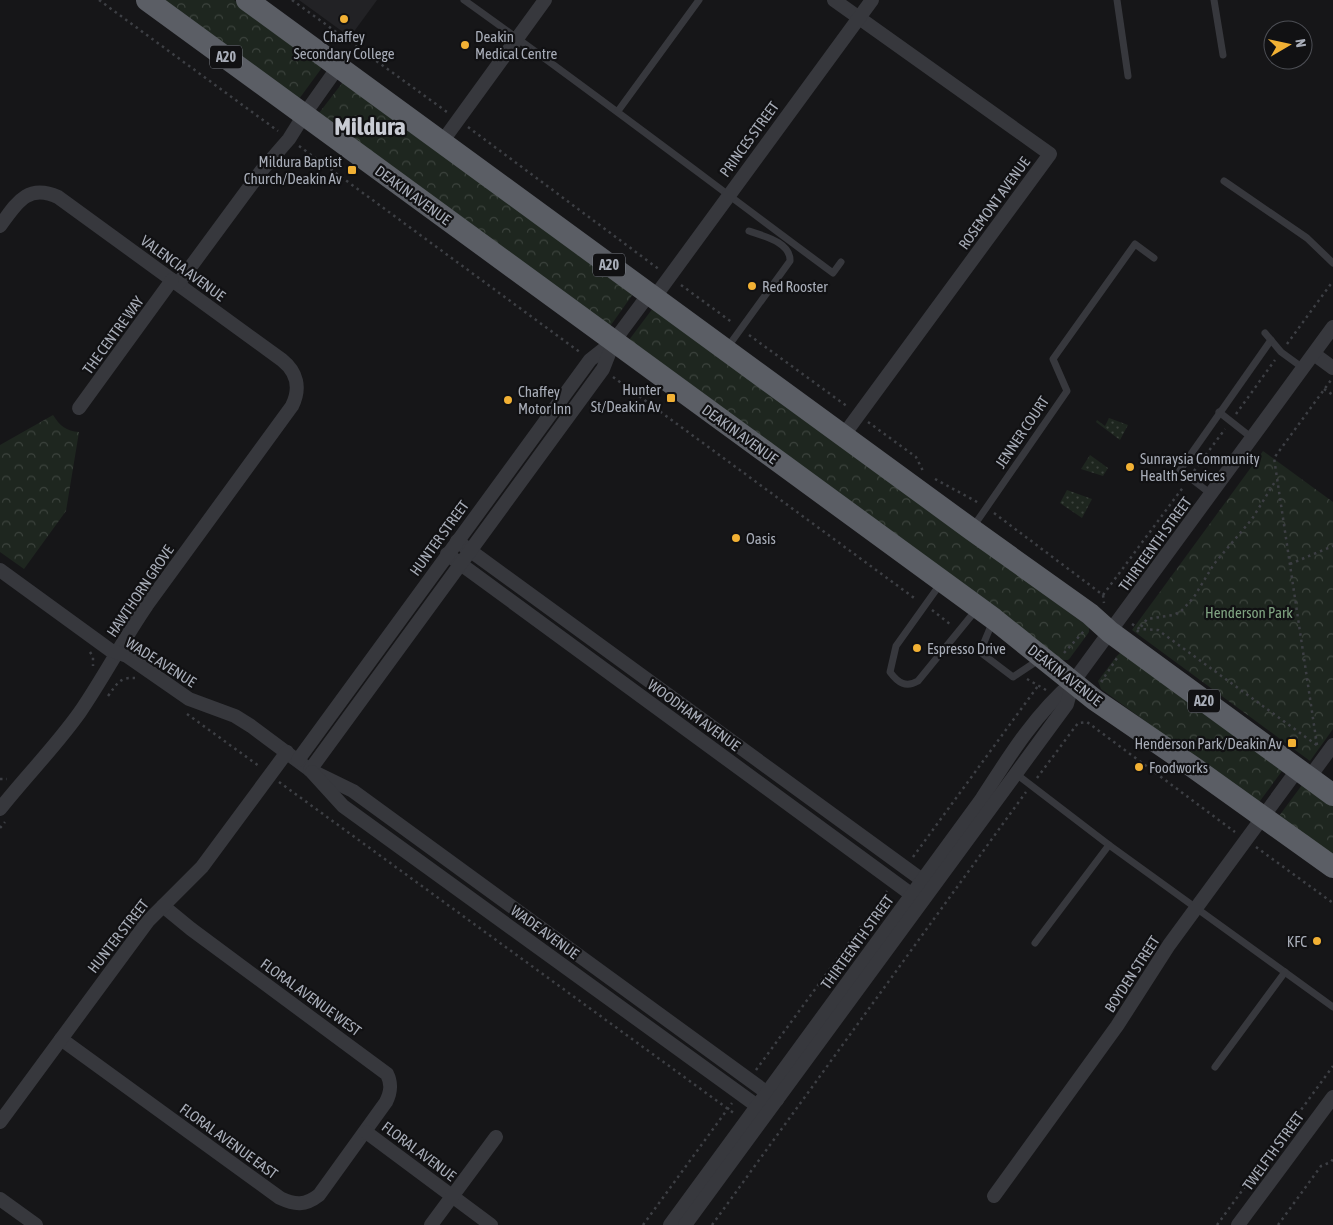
<svg xmlns="http://www.w3.org/2000/svg" width="1333" height="1225" font-family="'Asap Condensed',sans-serif">
	<style>
		.built { fill: #222225 }
		.forest { fill: url(#forest-crowns) }
		.garden { fill: url(#garden-dots) }
		.lines { fill: none; stroke-linecap: round; stroke-linejoin: round }
		.path { stroke: #3d3f44; stroke-width: 2.5; stroke-dasharray: 2.5 4; stroke-linecap: butt }
		.service { stroke: #37383d; stroke-width: 7 }
		.minor { stroke: #37383d; stroke-width: 14 }
		.trunk { stroke: #5b5e65; stroke-width: 22 }
		.poi-dot { fill: #f2b134; stroke: #111113; stroke-width: 2 }
		.labels { text-anchor: middle; dominant-baseline: central; stroke-width: 4.5; stroke-linejoin: round; paint-order: stroke }
		.shield { fill: #111113; stroke: #7b7e86; stroke-width: 1 }
		.shield-label { font-size: 14px; font-weight: bold; fill: #a8adb8 }
		.poi-label { font-size: 15px; fill: #a8adb8; stroke: #111113; text-anchor: start }
		.street-label { font-size: 15px; fill: #a8adb8; stroke: #111113 }
		.park-label { font-size: 15px; fill: #7fa381; stroke: #111113 }
		.town-label { font-size: 25px; font-weight: bold; fill: #c9ccd4; stroke: #111113 }
	</style>
	<defs>
		<pattern id="forest-crowns" width="20" height="18" patternUnits="userSpaceOnUse" patternTransform="scale(1.25)"><rect width="20" height="18" fill="#1e261f"/><path d="M2 6a3 3 0 1 1 6 0M12 15a3 3 0 1 1 6 0" fill="none" stroke="#3c433d"/></pattern>
		<pattern id="garden-dots" width="8" height="8" patternUnits="userSpaceOnUse" patternTransform="scale(1.25)"><rect width="8" height="8" fill="#1e261f"/><path d="M2 2h.1M6 6h.1" fill="none" stroke="#3c433d" stroke-width="1.8" stroke-linecap="round"/></pattern>
	</defs>
	<rect width="100%" height="100%" fill="#161618"/>
	<polygon class="built" points="299,0 377,0 350,37"/>
	<g class="forest">
		<polygon points="160,0 234,0 320,63 321,69 299,99"/>
		<polygon points="343,82 633,294 611,325 609,326 319,113"/>
		<polygon points="653,308 1089,627 1089,632 1070,658 1068,660 1061,660 629,340"/>
		<path d="M53,415C60,426 66,431 79,432L66,511L24,569L0,552V445Z"/>
		<polygon points="1263,451 1333,502 1333,729 1310,761 1132,630"/>
		<polygon points="1121,652 1282,771 1260,801 1256,802 1101,689 1098,681 1116,657"/>
		<polygon points="1302,785 1333,805 1333,856 1279,816"/>
	</g>
	<g class="garden">
		<polygon points="1109,418 1128,425 1120,440 1096,422 1097,420 1105,426"/>
		<polygon points="1090,455 1108,468 1103,476 1081,469"/>
		<polygon points="1067,490 1092,499 1082,518 1060,503"/>
	</g>
	<g class="lines">
		<g class="path">
			<polyline points="99,0 278,131"/>
			<polyline points="292,0 447,112"/>
			<polyline points="468,127 660,270"/>
			<polyline points="299,146 581,353"/>
			<polyline points="681,285 733,323"/>
			<polyline points="749,335 848,407"/>
			<polyline points="1287,344 1333,281"/>
			<polyline points="613,377 917,600"/>
			<polyline points="1324,389 1333,395"/>
			<polyline points="1236,414 1275,360"/>
			<polyline points="868,422 916,457 924,473"/>
			<polyline points="1194,471 1225,429"/>
			<polyline points="935,479 979,503"/>
			<polyline points="994,513 1103,595 1104,603"/>
			<polyline points="1290,564 1333,546"/>
			<polyline points="1103,595 1184,486"/>
			<polyline points="932,610 951,625"/>
			<polyline points="1132,624 1140,629 1158,630 1318,746"/>
			<polyline points="1137,632 1147,619 1173,615 1180,612 1184,608 1194,597 1214,564 1252,519 1276,480"/>
			<polyline points="90,652 93,657 93,666"/>
			<polyline points="1064,653 1084,631"/>
			<polyline points="1027,679 1046,690"/>
			<polyline points="1101,682 1117,658"/>
			<path d="M108,696C117,684 119,677 135,678"/>
			<polyline points="187,714 259,766"/>
			<polyline points="1317,745 1274,458 1331,380"/>
			<polyline points="1037,778 1078,723 1087,722 1235,832"/>
			<polyline points="0,779 7,779"/>
			<polyline points="279,782 735,1114"/>
			<polyline points="0,828 5,822"/>
			<polyline points="1256,847 1333,903"/>
			<polyline points="913,857 1038,686"/>
			<polyline points="756,1070 887,891"/>
			<polyline points="643,1225 732,1103"/>
			<polyline points="712,1225 1026,792"/>
			<polyline points="1217,1225 1333,1066"/>
			<polyline points="1278,1225 1321,1166 1331,1162 1333,1159"/>
		</g>
		<g class="service">
			<path d="M464,0C589,89 710,182 833,273L841,262"/>
			<polyline points="1117,0 1128,76"/>
			<polyline points="1214,0 1223,55"/>
			<polyline points="618,111 699,0"/>
			<polyline points="1224,181 1307,238 1333,263"/>
			<polyline points="1265,333 1281,352 1303,368"/>
			<path d="M727,348L790,261C791,242 763,236 749,231"/>
			<polyline points="1219,412 1252,438"/>
			<polyline points="1191,454 1271,340"/>
			<polyline points="1183,466 1180,470 1211,494"/>
			<polyline points="973,527 1067,391 1053,359 1135,244 1154,258"/>
			<path d="M941,583L896,646L890,672C898,683 906,688 918,681L976,610"/>
			<polyline points="993,621 980,652 1013,677 1040,659"/>
			<polyline points="1015,773 1109,845 1333,1007"/>
			<polyline points="1035,943 1109,845"/>
			<polyline points="1215,1067 1285,972"/>
		</g>
		<g class="minor">
			<polyline points="834,0 1050,154 843,436"/>
			<polyline points="442,142 545,0"/>
			<path d="M0,226C16,204 27,183 58,197L282,360C297,372 301,388 292,406L147,605C123,640 104,677 80,712C56,746 26,776 0,809"/>
			<polyline points="178,284 262,170 289,139 304,115 338,67"/>
			<polyline points="654,298 872,0"/>
			<polyline points="1314,354 1333,368"/>
			<polyline points="79,408 172,280"/>
			<polyline points="457,541 929,885"/>
			<polyline points="447,554 919,900"/>
			<polyline points="0,570 110,650 127,656 189,699 235,716 251,726 310,770 353,791 777,1100"/>
			<polyline points="298,760 590,360 614,341"/>
			<polyline points="310,770 603,369 614,341 649,294"/>
			<polyline points="312,772 343,806 764,1111"/>
			<polyline points="1309,778 1333,745"/>
			<path d="M61,1039L280,1198C295,1205 305,1206 319,1195L386,1102C391,1092 392,1084 387,1074L191,929L163,906"/>
			<polyline points="0,1122 148,921 202,867 287,752"/>
			<polyline points="366,1132 491,1225"/>
			<polyline points="994,1196 1117,1026 1169,945 1298,769"/>
			<polyline points="0,1199 36,1225"/>
			<polyline points="431,1225 496,1137"/>
			<path d="M670,1225L981,800C1008,758 1035,714 1073,682L1333,327"/>
			<polyline points="685,1225 1067,704 1073,682"/>
			<polyline points="1238,1225 1333,1097"/>
		</g>
		<g class="trunk">
			<polyline points="147,0 994,619 1095,700 1193,767 1333,867"/>
			<polyline points="247,0 971,529 1090,614 1110,632 1333,795"/>
		</g>
	</g>
	<g class="poi-dot">
		<circle cx="344" cy="19" r="5"/>
		<circle cx="465" cy="45" r="5"/>
		<rect x="347" y="165" width="10" height="10" rx="2.5"/>
		<circle cx="752" cy="286" r="5"/>
		<rect x="666" y="393" width="10" height="10" rx="2.5"/>
		<circle cx="508" cy="400" r="5"/>
		<circle cx="1130" cy="467" r="5"/>
		<circle cx="736" cy="538" r="5"/>
		<circle cx="917" cy="648" r="5"/>
		<rect x="1287" y="738" width="10" height="10" rx="2.5"/>
		<circle cx="1139" cy="767" r="5"/>
		<circle cx="1317" cy="941" r="5"/>
	</g>
	<g class="labels">
		<g class="shield">
			<rect x="210" y="45.5" width="32" height="23" rx="4"/>
			<rect x="593" y="253.5" width="32" height="23" rx="4"/>
			<rect x="1188" y="689.5" width="32" height="23" rx="4"/>
		</g>
		<g class="shield-label">
			<text x="226" y="57">A20</text>
			<text x="609" y="265">A20</text>
			<text x="1204" y="701">A20</text>
		</g>
		<g class="poi-label">
			<text x="344" y="36" text-anchor="middle">Chaffey<tspan x="344" dy="17">Secondary College</tspan></text>
			<text x="475" y="36">Deakin<tspan x="475" dy="17">Medical Centre</tspan></text>
			<text x="342" y="161" text-anchor="end">Mildura Baptist<tspan x="342" dy="17">Church/Deakin Av</tspan></text>
			<text x="762" y="286">Red Rooster</text>
			<text x="661" y="389" text-anchor="end">Hunter<tspan x="661" dy="17">St/Deakin Av</tspan></text>
			<text x="518" y="391">Chaffey<tspan x="518" dy="17">Motor Inn</tspan></text>
			<text x="1140" y="458">Sunraysia Community<tspan x="1140" dy="17">Health Services</tspan></text>
			<text x="746" y="538">Oasis</text>
			<text x="927" y="648">Espresso Drive</text>
			<text x="1282" y="743" text-anchor="end">Henderson Park/Deakin Av</text>
			<text x="1149" y="767">Foodworks</text>
			<text x="1307" y="941" text-anchor="end">KFC</text>
		</g>
		<g class="street-label">
			<text transform="translate(749 139) rotate(-54)">PRINCES STREET</text>
			<text transform="translate(413 195) rotate(36)">DEAKIN AVENUE</text>
			<text transform="translate(994 203) rotate(-54)">ROSEMONT AVENUE</text>
			<text transform="translate(183 268) rotate(36)">VALENCIA AVENUE</text>
			<text transform="translate(113 335) rotate(-54)">THE CENTRE WAY</text>
			<text transform="translate(1022 432) rotate(-56)">JENNER COURT</text>
			<text transform="translate(740 434) rotate(36)">DEAKIN AVENUE</text>
			<text transform="translate(439 538) rotate(-54)">HUNTER STREET</text>
			<text transform="translate(1155 544) rotate(-54)">THIRTEENTH STREET</text>
			<text transform="translate(140 591) rotate(-56)">HAWTHORN GROVE</text>
			<text transform="translate(161 662) rotate(32)">WADE AVENUE</text>
			<text transform="translate(1065 675) rotate(38)">DEAKIN AVENUE</text>
			<text transform="translate(694 715) rotate(36)">WOODHAM AVENUE</text>
			<text transform="translate(545 932) rotate(36)">WADE AVENUE</text>
			<text transform="translate(118 936) rotate(-52)">HUNTER STREET</text>
			<text transform="translate(857 942) rotate(-54)">THIRTEENTH STREET</text>
			<text transform="translate(1132 974) rotate(-57)">BOYDEN STREET</text>
			<text transform="translate(311 997) rotate(36)">FLORAL AVENUE WEST</text>
			<text transform="translate(229 1141) rotate(36)">FLORAL AVENUE EAST</text>
			<text transform="translate(419 1151) rotate(37)">FLORAL AVENUE</text>
			<text transform="translate(1273 1151) rotate(-54)">TWELFTH STREET</text>
		</g>
		<g class="park-label">
			<text x="1249" y="612">Henderson Park</text>
		</g>
		<g class="town-label">
			<text x="370" y="126">Mildura</text>
		</g>
	</g>
	<g transform="translate(1288 45) rotate(81)"><circle r="24" fill="#111113" stroke="#4d4f55"/>
	<path d="M0-4L9 19L0 12L-9 19Z" fill="#f2b134"/>
	<text y="-8" font-size="14" font-weight="bold" text-anchor="middle" fill="#a8adb8">N</text>
	</g>
</svg>
